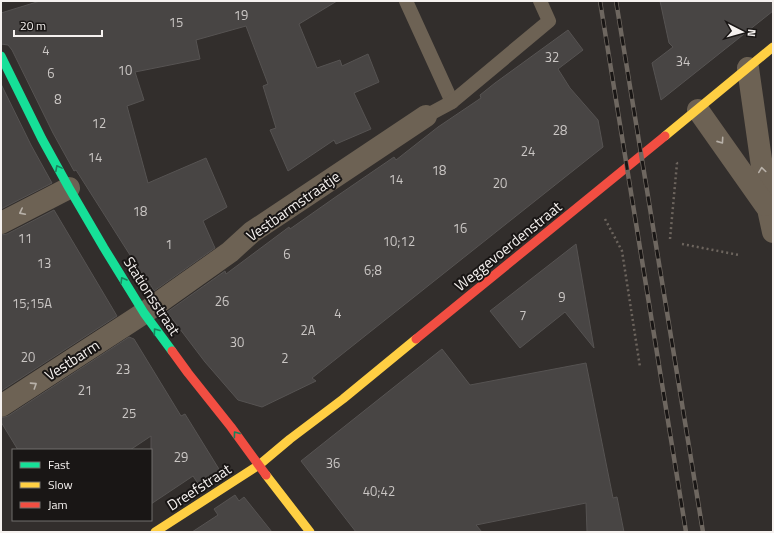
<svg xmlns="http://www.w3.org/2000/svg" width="774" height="533" font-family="'Titillium Web',sans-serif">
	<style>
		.building { fill: #484544; stroke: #565352 }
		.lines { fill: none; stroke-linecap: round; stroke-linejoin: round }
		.path { stroke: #6d655e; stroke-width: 2.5; stroke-dasharray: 2 3; stroke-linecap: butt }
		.lane { stroke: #6d6254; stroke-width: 14 }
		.street { stroke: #6d6254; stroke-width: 22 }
		.fast { stroke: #16e098; stroke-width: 9 }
		.slow { stroke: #ffcf43; stroke-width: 9 }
		.jam { stroke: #f24e42; stroke-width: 9 }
		.rail-casing { stroke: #6e6760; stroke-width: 4.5 }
		.rail { stroke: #191615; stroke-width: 3; stroke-dasharray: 9; stroke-linecap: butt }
		.oneway { stroke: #b8b1a9 }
		.oneway2 { stroke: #17855d }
		.labels { text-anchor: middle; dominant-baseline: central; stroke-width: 4; stroke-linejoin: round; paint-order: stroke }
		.number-label { font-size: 13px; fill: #cac6c4 }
		.street-label { font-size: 15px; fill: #f5f1ef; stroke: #191615 }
	</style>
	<rect width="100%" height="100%" fill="#322e2c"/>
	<g class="building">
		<polygon points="40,1 337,1 299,24 317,68 340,60 342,66 368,54 379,82 354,93 371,129 336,144 334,140 288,171 270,130 276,128 263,86 268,84 246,26 196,40 200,59 135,72 144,100 127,106 148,183 206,158 227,207 203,221 215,248 154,291 150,284 149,285 76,170 74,171 53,133 12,50 8,45 1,44 1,13"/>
		<polygon points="660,1 773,1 773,11 661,100 652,63 673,47 669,43"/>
		<polygon points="568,30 583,50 558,69 570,88 598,120 603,147 312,378 316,381 262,407 238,400 205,362 167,312 225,271 226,274 289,227 290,229 337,196 394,157 396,160 438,127 481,98 480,95 495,83"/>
		<polygon points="1,84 31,145 52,183 1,209"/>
		<polygon points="54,210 117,316 1,391 1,235 7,234"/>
		<polygon points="576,244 594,348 565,312 520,348 490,311"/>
		<polygon points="129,337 134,339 181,416 185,414 222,474 201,488 193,476 151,504 151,436 130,450 18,450 1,422 1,418 8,416"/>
		<polygon points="442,349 470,385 586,363 613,498 617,497 624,532 587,532 586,503 476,525 482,532 356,532 301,461"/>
		<polygon points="235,495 239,501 244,497 272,532 192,532 218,515 214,509"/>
	</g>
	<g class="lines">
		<g class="path">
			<polyline points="605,219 622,251 640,367"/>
			<polyline points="670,239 677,163 676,162"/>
			<polyline points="682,244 739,255"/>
		</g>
		<g class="lane">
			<polyline points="406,1 452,102"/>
			<polyline points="426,116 452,102 549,21 540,1"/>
		</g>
		<g class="street">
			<polyline points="748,68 768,209 773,232"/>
			<polyline points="698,110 765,205"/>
			<polyline points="1,223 69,188"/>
			<polyline points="1,406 144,313 230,252 252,232 426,116"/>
		</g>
		<polyline class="fast" points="1,56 42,139 69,188 104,248 144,313 172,351"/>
		<g class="slow">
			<polyline points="665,136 773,47"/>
			<polyline points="266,475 310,532"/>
			<polyline points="155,532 259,465 290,439 343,399 416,339"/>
		</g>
		<g class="jam">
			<polyline points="416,339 665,136"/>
			<polyline points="172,351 188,373 231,427 266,475"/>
		</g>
		<defs>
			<g id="rail">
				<polyline points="600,1 686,532"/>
				<polyline points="616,1 703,532"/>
			</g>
		</defs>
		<use href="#rail" class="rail-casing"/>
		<use href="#rail" class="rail"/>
	</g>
	<defs><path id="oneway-chevron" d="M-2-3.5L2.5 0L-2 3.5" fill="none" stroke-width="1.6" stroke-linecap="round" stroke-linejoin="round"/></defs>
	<g class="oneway">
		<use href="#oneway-chevron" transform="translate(721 141) rotate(55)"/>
		<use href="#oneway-chevron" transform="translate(762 170) rotate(-98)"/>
		<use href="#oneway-chevron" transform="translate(22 212) rotate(153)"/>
		<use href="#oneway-chevron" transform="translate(34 385) rotate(-33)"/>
	</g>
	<g class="oneway2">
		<use href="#oneway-chevron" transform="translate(58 168) rotate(-118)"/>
		<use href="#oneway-chevron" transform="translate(123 280) rotate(-121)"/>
		<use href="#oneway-chevron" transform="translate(156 331) rotate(-126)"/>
		<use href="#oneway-chevron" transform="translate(236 434) rotate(-126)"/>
	</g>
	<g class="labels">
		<g class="number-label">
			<text x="241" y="15">19</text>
			<text x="176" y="22">15</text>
			<text x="46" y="50">4</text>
			<text x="552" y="57">32</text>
			<text x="683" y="61">34</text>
			<text x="125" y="70">10</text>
			<text x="51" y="73">6</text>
			<text x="58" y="99">8</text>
			<text x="99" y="123">12</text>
			<text x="560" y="130">28</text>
			<text x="528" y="151">24</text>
			<text x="95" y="157">14</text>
			<text x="439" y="170">18</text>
			<text x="396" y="179">14</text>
			<text x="500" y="183">20</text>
			<text x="140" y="211">18</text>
			<text x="460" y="228">16</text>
			<text x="25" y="238">11</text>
			<text x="399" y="241">10;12</text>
			<text x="169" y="244">1</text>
			<text x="287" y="254">6</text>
			<text x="44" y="263">13</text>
			<text x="373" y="270">6;8</text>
			<text x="562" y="297">9</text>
			<text x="222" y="301">26</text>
			<text x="32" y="303">15;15A</text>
			<text x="338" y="313">4</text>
			<text x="523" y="315">7</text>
			<text x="308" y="330">2A</text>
			<text x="237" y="342">30</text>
			<text x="28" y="357">20</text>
			<text x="285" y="358">2</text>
			<text x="123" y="369">23</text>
			<text x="85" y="390">21</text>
			<text x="129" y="413">25</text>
			<text x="181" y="457">29</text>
			<text x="333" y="463">36</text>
			<text x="379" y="491">40;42</text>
		</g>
		<g class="street-label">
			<text transform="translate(293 206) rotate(-35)">Vestbarmstraatje</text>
			<text transform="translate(508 246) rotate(-39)">Weggevoerdenstraat</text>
			<text transform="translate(152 296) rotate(57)">Stationsstraat</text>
			<text transform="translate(72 360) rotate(-33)">Vestbarm</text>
			<text transform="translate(199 487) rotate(-33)">Dreefstraat</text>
		</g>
	</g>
	<rect width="774" height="533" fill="none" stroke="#f5f1ef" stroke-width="4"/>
	<rect x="12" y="449" width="140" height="72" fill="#191615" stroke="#716e6c"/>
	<rect x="20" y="462" width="20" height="6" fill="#16e098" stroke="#716e6c"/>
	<text x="48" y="469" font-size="12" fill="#f5f1ef">Fast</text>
	<rect x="20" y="482" width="20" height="6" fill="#ffcf43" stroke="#716e6c"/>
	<text x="48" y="489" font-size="12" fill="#f5f1ef">Slow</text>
	<rect x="20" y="502" width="20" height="6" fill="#f24e42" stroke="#716e6c"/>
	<text x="48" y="509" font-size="12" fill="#f5f1ef">Jam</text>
	<g transform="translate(742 32) rotate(96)" stroke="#191615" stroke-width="3" paint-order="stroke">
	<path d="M0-3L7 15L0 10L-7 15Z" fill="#f5f1ef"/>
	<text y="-6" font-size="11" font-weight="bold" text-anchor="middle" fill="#f5f1ef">N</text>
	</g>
	<path d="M14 30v6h88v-6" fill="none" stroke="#f5f1ef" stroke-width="2"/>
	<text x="20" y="30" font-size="12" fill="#f5f1ef" stroke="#191615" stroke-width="3" paint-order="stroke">20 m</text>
</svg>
